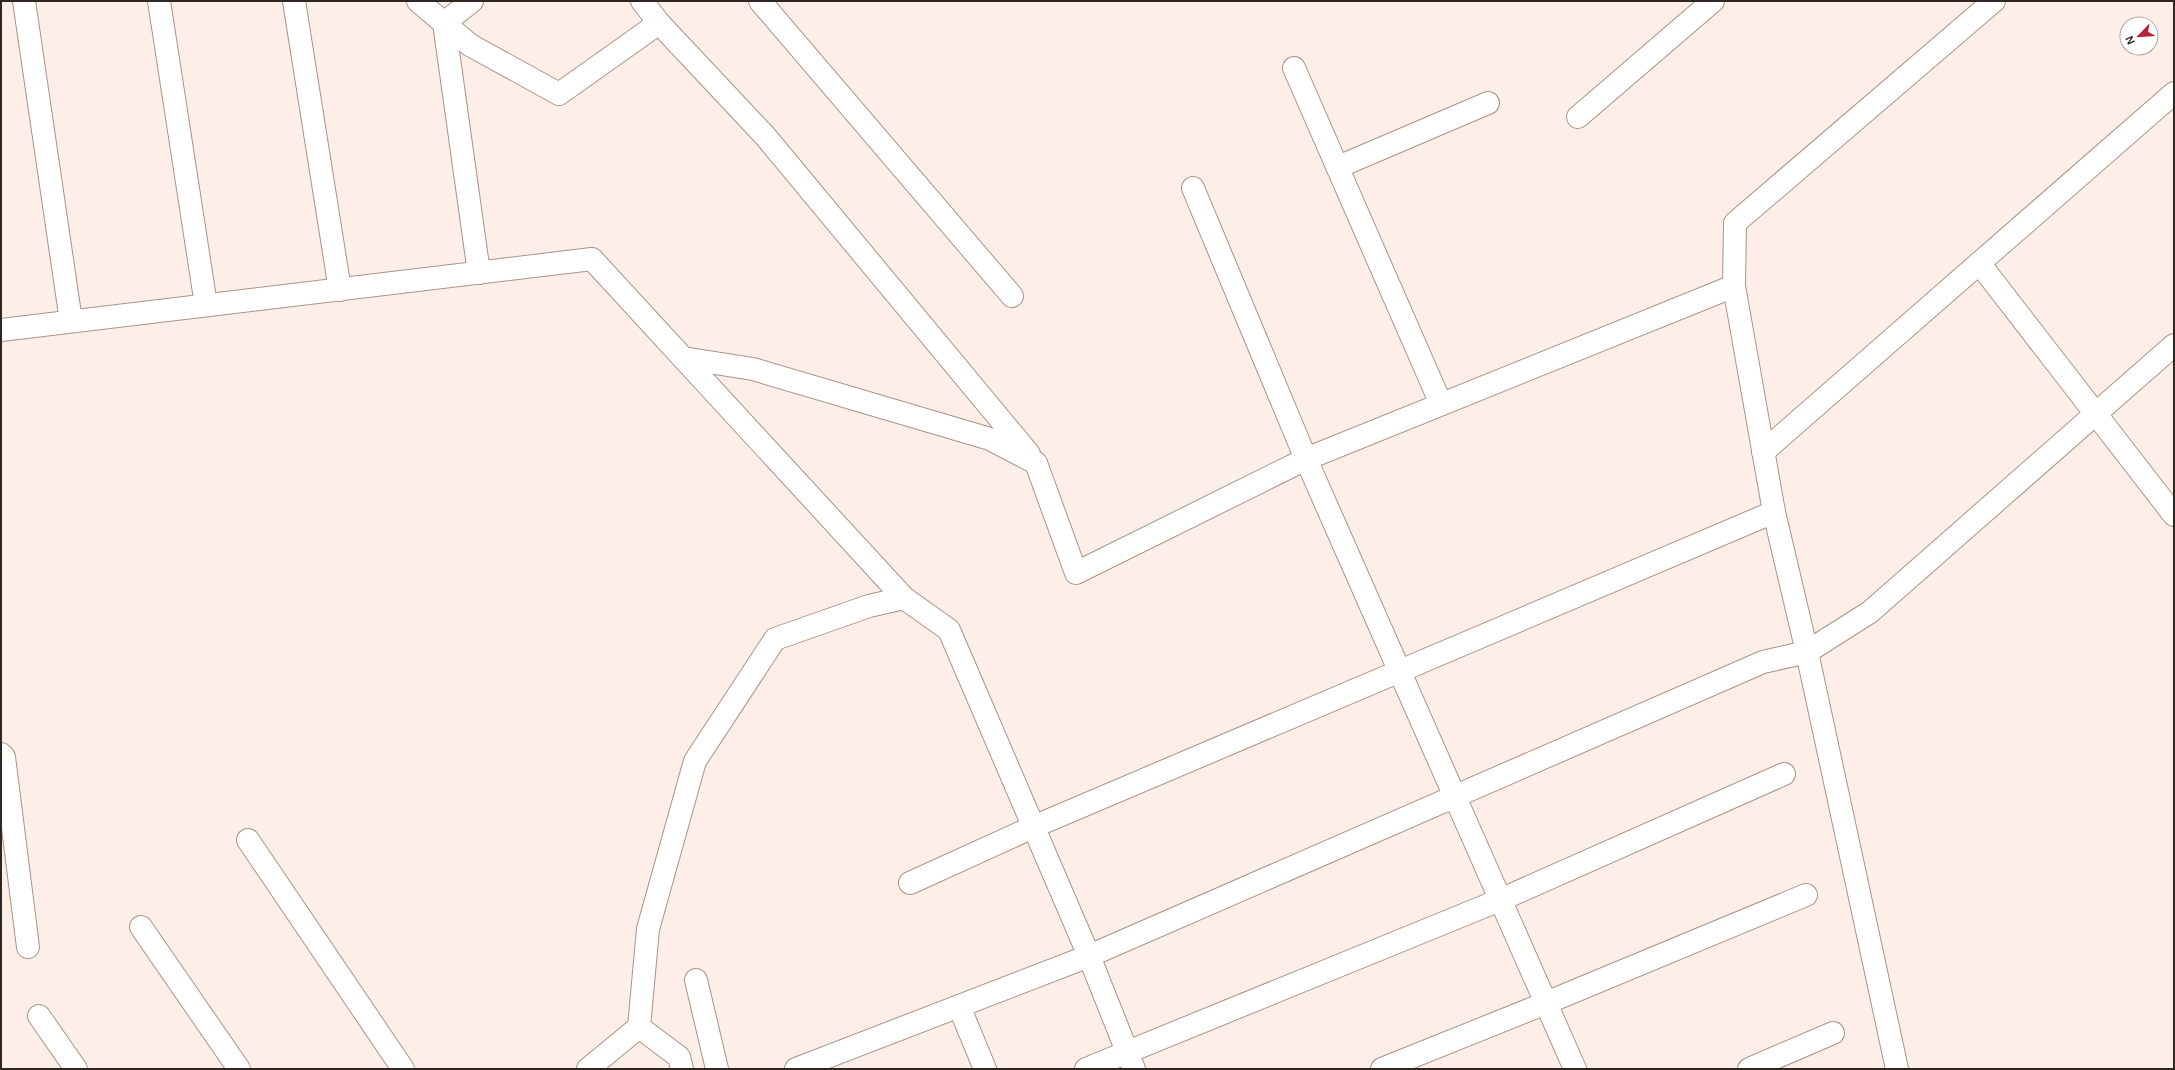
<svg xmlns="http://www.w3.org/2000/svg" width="2175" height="1070" font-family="Arial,sans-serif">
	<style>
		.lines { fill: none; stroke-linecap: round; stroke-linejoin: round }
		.minor-casing { stroke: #a99386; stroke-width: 24 }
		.minor { stroke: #fff; stroke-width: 22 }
	</style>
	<rect width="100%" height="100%" fill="#fdefe7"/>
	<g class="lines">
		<defs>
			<g id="minor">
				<polyline points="24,1 71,321"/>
				<polyline points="159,1 206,305"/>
				<polyline points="294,1 340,290"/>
				<polyline points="418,1 470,45 559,94 659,23"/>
				<polyline points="472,1 444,23 479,273"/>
				<polyline points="642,1 659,23 766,137 1029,454"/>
				<polyline points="760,1 1012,296"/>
				<polyline points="1294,68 1441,404"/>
				<polyline points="1578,117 1713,1"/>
				<polyline points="1338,167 1488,103"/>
				<polyline points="1193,188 1306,459 1575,1069"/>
				<polyline points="1979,263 2174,515"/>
				<polyline points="1,330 592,259 904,598 949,630 1089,956 1134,1069"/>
				<polyline points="683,358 753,369 990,439 1036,463 1076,573 1306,459 1734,286"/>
				<polyline points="1763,452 2174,93"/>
				<polyline points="1,754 4,757 28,947"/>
				<polyline points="248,840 403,1069"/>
				<polyline points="910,883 1033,827 1774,512"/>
				<polyline points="141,927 239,1069"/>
				<polyline points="696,980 717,1069"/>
				<polyline points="959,1006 985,1069"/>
				<polyline points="39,1016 76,1069"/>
				<polyline points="639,1027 679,1057 682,1069"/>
				<polyline points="588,1069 639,1027 648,929 695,761 775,639 869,606 904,598"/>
				<polyline points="796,1069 1089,956 1763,662 1807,652 1870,612 2174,345"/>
				<polyline points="1086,1069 1500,900 1784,774"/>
				<polyline points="1382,1069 1546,1003 1806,895"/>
				<polyline points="1749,1069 1833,1033"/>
				<polyline points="1897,1069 1807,652 1774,512 1734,286 1735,223 1994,1"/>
			</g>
		</defs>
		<use href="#minor" class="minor-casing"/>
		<use href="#minor" class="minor"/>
	</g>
	<rect width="2175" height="1070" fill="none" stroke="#2f2621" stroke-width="4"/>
	<g transform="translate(2139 36) rotate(245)"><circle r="19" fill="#ffffff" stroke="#aca8a6"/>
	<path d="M0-3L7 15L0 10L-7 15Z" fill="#b42137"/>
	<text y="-6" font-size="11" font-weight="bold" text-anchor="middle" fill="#2f2621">N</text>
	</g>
</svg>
